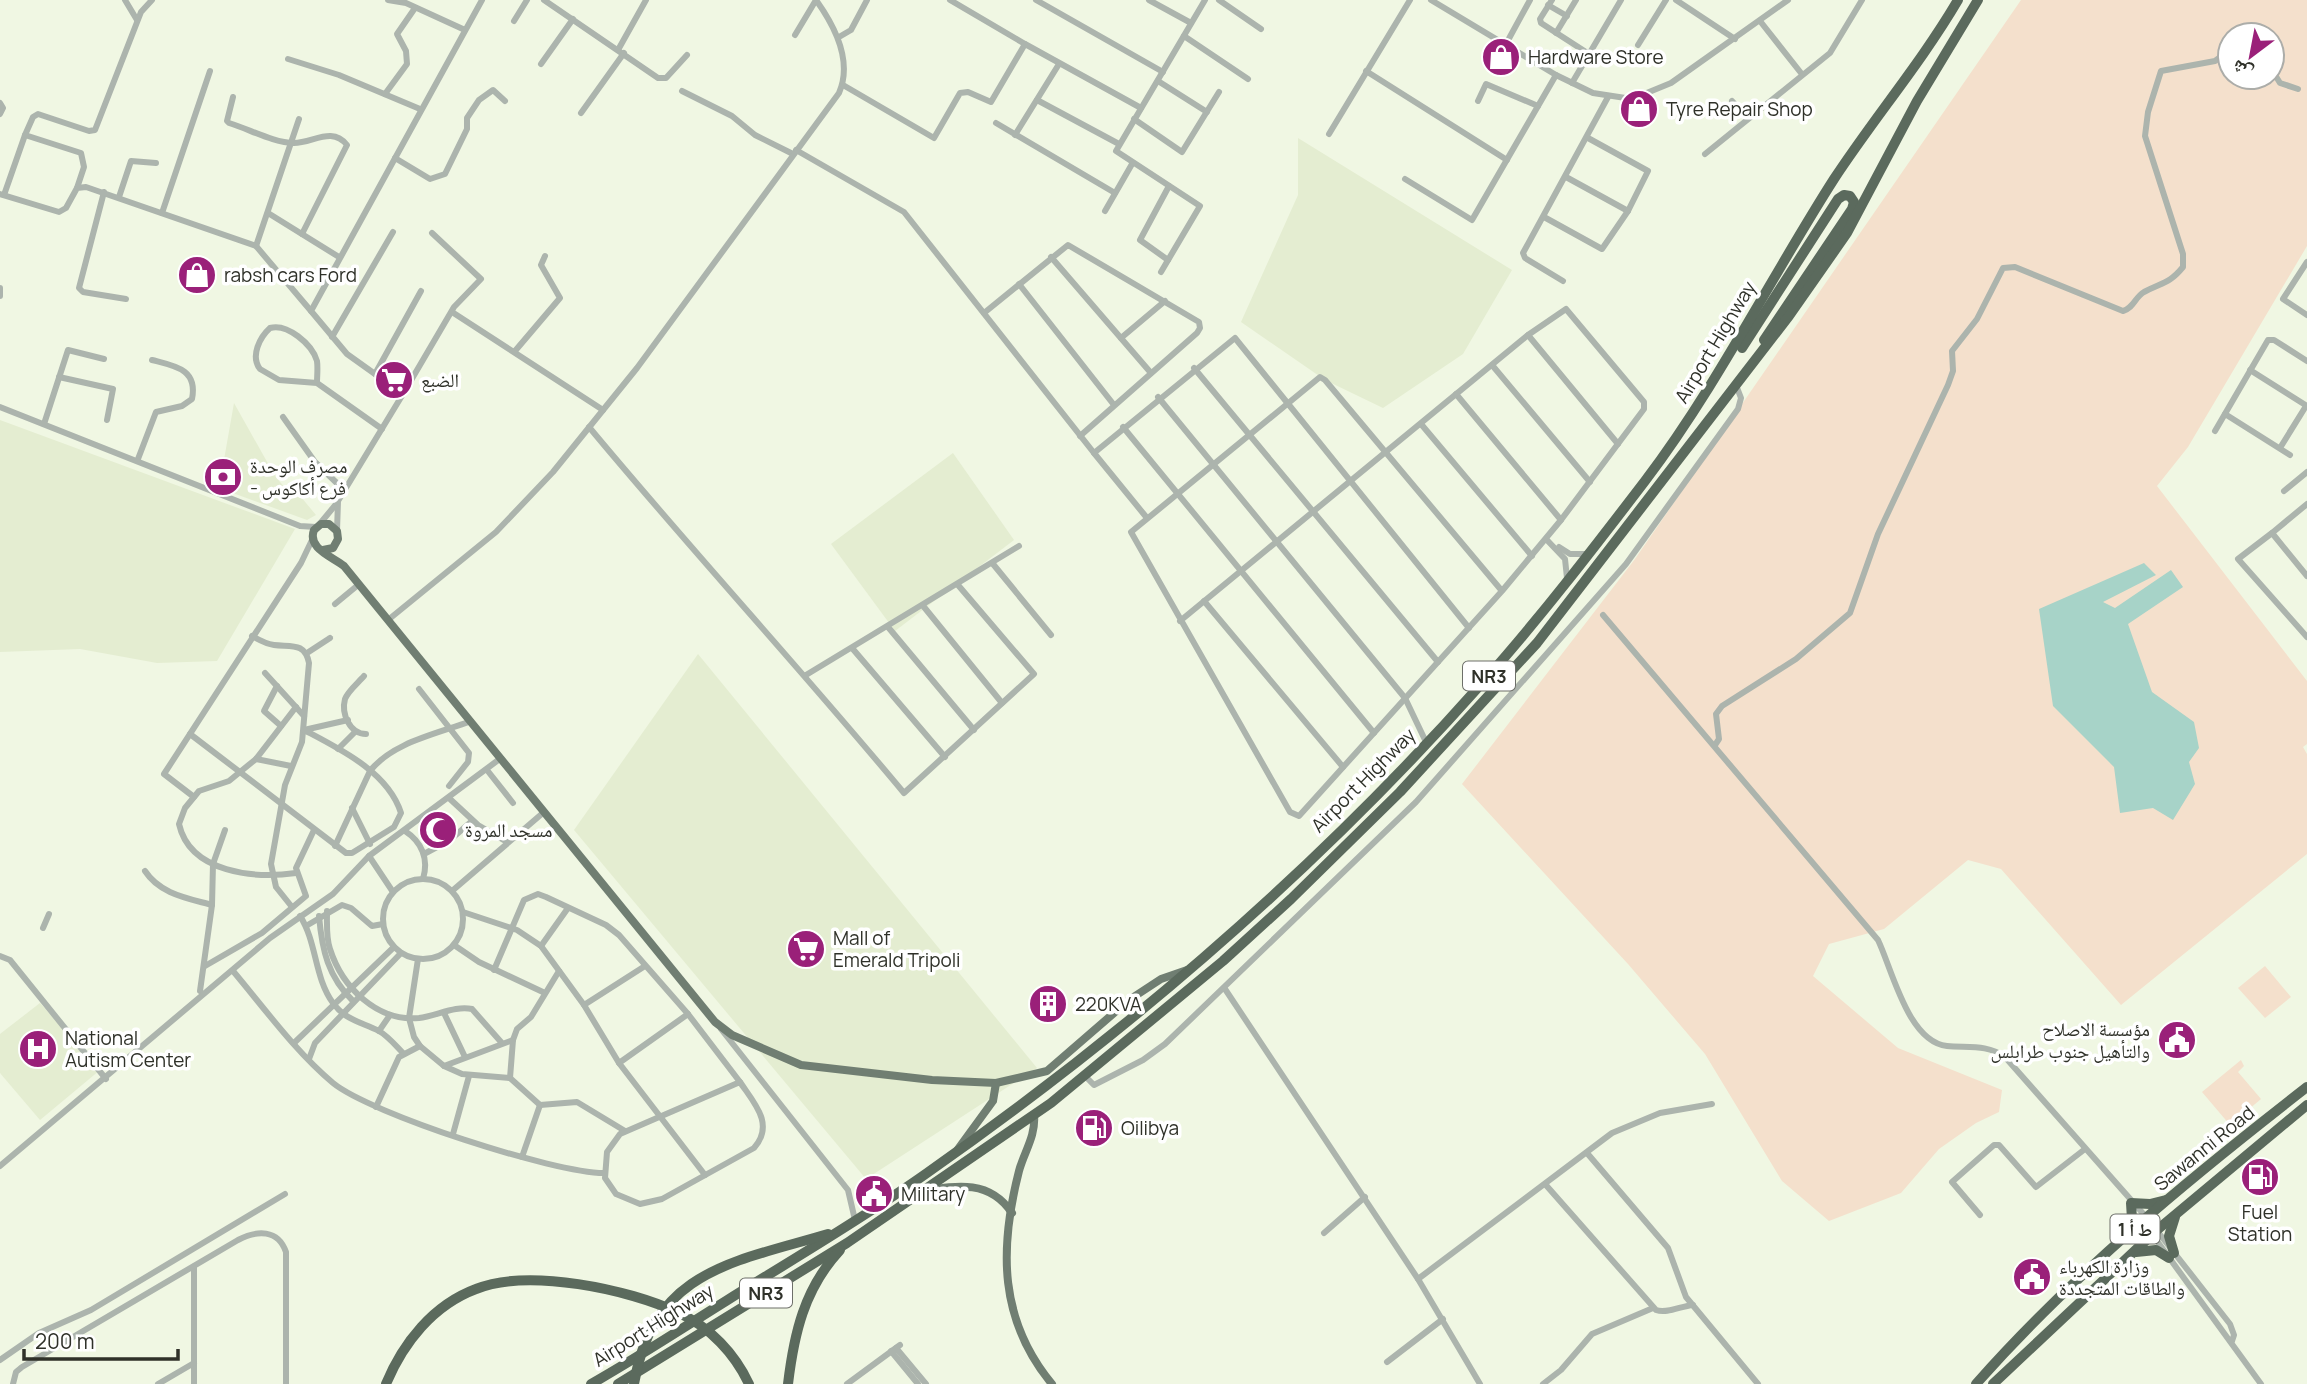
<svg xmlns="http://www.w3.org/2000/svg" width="2307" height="1384" font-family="Manrope,'Noto Naskh Arabic',sans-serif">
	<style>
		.built { fill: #e4edd1 }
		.green { fill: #f4e0cc; fill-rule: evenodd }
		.water { fill: #a7d3c8 }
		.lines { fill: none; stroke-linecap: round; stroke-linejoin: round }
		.minor { stroke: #acb4ad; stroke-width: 6 }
		.major { stroke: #707e72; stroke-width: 8 }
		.highway { stroke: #5b6a5d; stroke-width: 10 }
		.labels { text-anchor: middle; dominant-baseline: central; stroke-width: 7; stroke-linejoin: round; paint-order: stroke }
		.shield { fill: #fff; stroke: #6d6f69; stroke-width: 2 }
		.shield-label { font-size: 18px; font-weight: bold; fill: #2f3129 }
		.poi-label { font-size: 19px; fill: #2f3129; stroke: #fff; text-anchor: start }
		.street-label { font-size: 19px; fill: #2f3129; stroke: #fff }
	</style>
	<rect width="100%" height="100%" fill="#f0f7e3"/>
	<g class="built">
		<polygon points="1298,138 1512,270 1463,354 1383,408 1325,380 1241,322 1298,195"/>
		<polygon points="234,403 275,476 286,489 291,485 316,515 307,520 219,488"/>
		<polygon points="0,420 295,529 217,661 157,663 80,649 0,652"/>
		<polygon points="953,453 1014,540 895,631 831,544"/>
		<polygon points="698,654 1037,1068 866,1179 574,830"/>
		<polygon points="40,1003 100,1070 40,1120 0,1073 0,1034"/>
	</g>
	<g class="green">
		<path d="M2021,0H2307V246L2188,447L2157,486L2307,681V744L2303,747L2307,754V854L2121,1005L2001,869L1968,860L1884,929L1829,944L1813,976L1898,1048L2002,1090L1999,1112L1976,1123L1939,1149L1901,1193L1829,1221L1782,1181L1705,1054L1628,964L1462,784L1635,559ZM2230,35H2272V77H2230Z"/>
		<polygon points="2265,966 2291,997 2265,1018 2238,988"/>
		<polygon points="2241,1060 2244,1066 2238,1072 2261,1099 2230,1125 2202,1092"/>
	</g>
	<polygon class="water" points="2144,563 2156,575 2103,602 2115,608 2171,570 2183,587 2128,624 2152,692 2194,722 2199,748 2189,762 2195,784 2173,820 2153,808 2120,813 2114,767 2053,706 2039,609"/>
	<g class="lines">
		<g class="minor">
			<polyline points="125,0 137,20"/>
			<polyline points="388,0 406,3 465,30"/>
			<polyline points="544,0 658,78 666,78 687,55"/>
			<polyline points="950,0 1025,44"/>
			<polyline points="1036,0 1163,72"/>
			<polyline points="1149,0 1191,23"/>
			<polyline points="1219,0 1261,29"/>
			<polyline points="1431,0 1556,75 1593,93 1632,99 1671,83 1788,0"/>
			<polyline points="1552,0 1540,19 1541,23 1589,54"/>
			<polyline points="1676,0 1735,39"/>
			<polyline points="1548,5 1567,16"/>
			<polyline points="514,21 527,0"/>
			<polyline points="1760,21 1801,73"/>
			<polyline points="1556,33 1576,0"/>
			<polyline points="795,35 816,0"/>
			<polyline points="1184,36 1248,79"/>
			<polyline points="839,37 851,30 867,0"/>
			<polyline points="1506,44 1530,0"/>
			<polyline points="1638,45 1666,0"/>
			<polyline points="618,50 646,0"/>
			<polyline points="288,59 339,75 420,109"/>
			<polyline points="541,64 573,19"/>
			<polyline points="2272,70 2280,83 2298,89"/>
			<polyline points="1366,71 1507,160"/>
			<polyline points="1158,81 1207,112"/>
			<polyline points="1572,83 1621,0"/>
			<polyline points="843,85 934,138 960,93 968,92 991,102 1025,44 1141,108"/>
			<polyline points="682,91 732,116 755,135 793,154"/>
			<polyline points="385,94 407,64 406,51 397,34 415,8"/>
			<path d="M233,97L227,121L229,123C249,129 274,143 294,143C313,143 332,126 347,145L302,234"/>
			<polyline points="1037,100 1119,144"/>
			<polyline points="1478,101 1486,84 1538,106"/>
			<polyline points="1732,101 1748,118"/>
			<polyline points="0,103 3,108 0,114"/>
			<polyline points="581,113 624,53"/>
			<polyline points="1134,119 1182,152 1219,92"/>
			<polyline points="996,123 1115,193"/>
			<polyline points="1329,134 1410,0"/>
			<polyline points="25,135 33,117 38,114 89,131 95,130 141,12 152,0"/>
			<polyline points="1015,135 1059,64"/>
			<polyline points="796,150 904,212 1094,453"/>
			<polyline points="1705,154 1830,53 1862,0"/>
			<polyline points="395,158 430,179 445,174 467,129 467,118 479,100 493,90 505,101"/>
			<polyline points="1566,177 1628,211"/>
			<polyline points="1405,179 1472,220 1556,75"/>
			<polyline points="104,192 79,288 83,292 126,299"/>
			<polyline points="0,194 59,212 66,208 77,188 86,187 256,246 311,311"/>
			<polyline points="4,195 25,135 81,153 84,167 77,188"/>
			<polyline points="119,197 131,161 156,163"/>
			<polyline points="1105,211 1132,164"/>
			<polyline points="162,213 210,71"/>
			<polyline points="268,213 339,257"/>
			<polyline points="1544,217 1602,249 1628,211 1648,171 1588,138"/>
			<polyline points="256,246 299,119"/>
			<polyline points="1051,257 1151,373"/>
			<polyline points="1168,260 1140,240 1169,186"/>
			<polyline points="2307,262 2283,299 2307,315"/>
			<polyline points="1161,272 1200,206 1116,151 1205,0"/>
			<polyline points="1563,281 1525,258 1523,253 1608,97"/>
			<polyline points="1019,284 1114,405"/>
			<polyline points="0,288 0,296"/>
			<polyline points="452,312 603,410"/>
			<polyline points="984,313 1068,245 1199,322 1200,328 1197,333 1080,436"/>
			<polyline points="1528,335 1618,444"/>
			<polyline points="332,337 393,232"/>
			<polyline points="1121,338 1165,301"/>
			<polyline points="515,351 560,298 541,265 545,256"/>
			<polyline points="1492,365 1590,482"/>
			<polyline points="1194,368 1438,662"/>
			<polyline points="2250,370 2307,406"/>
			<polyline points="375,374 421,291"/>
			<polyline points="59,377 113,389 107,420"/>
			<path d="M317,383C317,376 318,368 317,361C312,344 287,323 270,328C260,337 250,356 260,369L279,380L317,383L382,429"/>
			<polyline points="403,394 454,307 481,279 432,233"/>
			<polyline points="1456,394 1561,520"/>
			<polyline points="1158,397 1405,698 1426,742"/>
			<polyline points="0,407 300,526 316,527"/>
			<polyline points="2225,414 2290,455"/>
			<polyline points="283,417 315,462 344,490"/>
			<polyline points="44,424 68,350 104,359"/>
			<polyline points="1421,424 1532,556"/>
			<path d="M589,427C692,551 801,669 904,793L1034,674L958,585"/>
			<polyline points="1123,427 1374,733"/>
			<polyline points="2215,431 2268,340 2274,340 2307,361"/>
			<polyline points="2280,448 2306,406"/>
			<path d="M138,459L156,412L182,406L192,399C198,369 175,366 152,360"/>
			<polyline points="2284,491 2307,472"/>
			<polyline points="2307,504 2272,533 2307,576"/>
			<polyline points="1147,518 1094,453 1235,338 1469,628"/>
			<polyline points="318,526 337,503"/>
			<polyline points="337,531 338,501 403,394 347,354 311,311 482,0"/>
			<polyline points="2272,533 2238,559 2307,637"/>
			<polyline points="1546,539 1565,559 1567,578"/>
			<polyline points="1559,547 1570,554 1587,554"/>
			<polyline points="993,564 1051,635"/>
			<polyline points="1204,601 1343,767"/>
			<polyline points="335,604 358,585"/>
			<polyline points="924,607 1002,703"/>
			<path d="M1603,615L1878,940C1892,969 1908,1042 1947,1046C1968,1048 1987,1044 2005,1057L2147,1218L2230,1324L2234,1335L2232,1341"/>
			<path d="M388,620L496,532L553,472L637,368L839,93C853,61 834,25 816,0"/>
			<polyline points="1180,621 1528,335 1566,309 1644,402 1644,409 1561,520 1502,591 1299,816 1290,812 1131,532 1320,377 1325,380 1502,591"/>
			<polyline points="888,627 974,730"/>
			<path d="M252,636C259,640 266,644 274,645C291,647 305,642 309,663L302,742L285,785L271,864L276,887L292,907"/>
			<polyline points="852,648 945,757"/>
			<polyline points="307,653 330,638"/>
			<polyline points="265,673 304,716"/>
			<polyline points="806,675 1019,546"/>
			<path d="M364,676C358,683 348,691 345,699C341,714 350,734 366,734"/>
			<polyline points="277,686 264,711 281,726"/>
			<polyline points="419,689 469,753 468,762 449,786"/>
			<polyline points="304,730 348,720"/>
			<path d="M190,734L346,853H352L394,827L401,813C388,772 340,749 304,730"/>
			<path d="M1715,745L1719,739L1716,714L1722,706L1796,659L1850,613L1878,534L1948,385L1953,371L1952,351L1977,319L2003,268L2015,267L2123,311C2134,308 2135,297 2144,292C2163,282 2169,284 2183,267V254L2145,136L2148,112L2161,71L2215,61L2230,50"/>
			<polyline points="338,749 355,732"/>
			<polyline points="256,759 291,766"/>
			<polyline points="487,770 513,803"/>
			<polyline points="194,797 164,774 301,563 312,540"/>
			<polyline points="450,799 478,825 507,842"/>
			<polyline points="352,808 370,844"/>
			<path d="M405,831C422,842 429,859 423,879"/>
			<path d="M335,846L370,771C393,742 437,734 471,721"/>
			<polyline points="424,854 450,840 472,821"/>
			<polyline points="369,856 393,892"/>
			<path d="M145,871C160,894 187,898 212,905"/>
			<path d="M296,873C255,879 190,873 179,824L185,808L199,791L229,781L256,759L296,707"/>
			<circle cx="423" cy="919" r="40"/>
			<polyline points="452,891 544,812"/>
			<path d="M327,911C327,924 326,938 330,949C342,987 377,1022 419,1018C436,1016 456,1005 472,1009L501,1042"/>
			<polyline points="463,912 517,930 541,946 584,1005 619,1063 705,1175"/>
			<path d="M300,916C317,942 314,977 333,1003C345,1020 361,1022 379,1031C388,1036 396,1046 403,1053"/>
			<path d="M319,916C322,950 328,977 353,1001"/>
			<polyline points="306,926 342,905 351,908 372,926 383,924"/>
			<polyline points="43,928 49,914"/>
			<polyline points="454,945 479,962 545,993"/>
			<polyline points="541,946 568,908"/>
			<polyline points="0,956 10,960 106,1079"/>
			<polyline points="418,959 409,1018 414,1037 420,1046 444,1066 462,1074 510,1078 540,1105 577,1102 625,1131"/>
			<polyline points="205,966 262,933 306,896 296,868 314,830"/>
			<polyline points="494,970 524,900 538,894 546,897 606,925 619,935 688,1014 740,1082"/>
			<path d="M233,971C265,1009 295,1051 333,1083C371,1114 554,1173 604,1173"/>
			<polyline points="1225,989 1418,1279 1480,1384"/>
			<polyline points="200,991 212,905 213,864 225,830"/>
			<polyline points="584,1005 645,966"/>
			<polyline points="444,1013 465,1057"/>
			<polyline points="721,1029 848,1190 855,1220"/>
			<polyline points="379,1031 390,1015"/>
			<polyline points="294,1043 394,947"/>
			<polyline points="309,1059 315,1043 401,953"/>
			<polyline points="619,1063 688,1014"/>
			<polyline points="444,1066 513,1040"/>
			<polyline points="1085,1076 1094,1085 1143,1060 1165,1044 1416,802 1626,564 1738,409 1741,398 1736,385"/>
			<polyline points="510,1078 513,1040 517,1029 531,1017 559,971"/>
			<path d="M740,1082C754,1103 775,1124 754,1148L662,1199L640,1204L616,1194L605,1178L607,1152L620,1134Z"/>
			<polyline points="376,1107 399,1057 420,1046"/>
			<polyline points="453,1134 469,1076"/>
			<polyline points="1587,1153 1668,1248 1686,1297 1758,1384"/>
			<polyline points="522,1157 540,1105"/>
			<polyline points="0,1166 270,938 333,894 369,856 501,758"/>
			<path d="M1545,1184L1656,1310C1667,1314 1681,1306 1693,1305"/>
			<polyline points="1980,1215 1952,1182 1994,1145 1999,1145 2036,1187 2085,1149"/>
			<polyline points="2141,1219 2261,1384"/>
			<polyline points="1324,1233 1365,1197"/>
			<polyline points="194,1267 194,1384"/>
			<polyline points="1418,1279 1612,1133 1660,1113 1712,1104"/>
			<polyline points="896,1348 926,1384"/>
			<polyline points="891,1351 918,1384"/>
			<polyline points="0,1360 39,1333 91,1310 285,1194"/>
			<polyline points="1387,1362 1443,1319"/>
			<path d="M13,1384L16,1372L22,1367L238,1240C257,1230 278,1229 286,1252V1384"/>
			<polyline points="158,1384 194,1363"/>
			<polyline points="847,1384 900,1345"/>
			<polyline points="1543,1384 1561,1370 1592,1334 1653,1308"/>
		</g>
		<g class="major">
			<path d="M323,550L333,548L338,539L337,531L329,524H321L314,530C307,548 331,556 344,566L715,1022L732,1035L801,1065L932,1080L996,1083L1047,1071L1129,1000L1161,979L1187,970"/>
			<path d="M1034,1115C1036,1136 1024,1152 1019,1171C999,1249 999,1320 1052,1384"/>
			<polyline points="958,1149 993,1101 996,1083"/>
			<path d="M924,1191C958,1185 990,1180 1012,1213"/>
		</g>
		<g class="highway">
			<polyline points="1742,348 1838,199 1844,195 1850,196 1854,202 1852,209 1764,340"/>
			<polyline points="2125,1235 2132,1219 2131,1203 2150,1204 2166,1200"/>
			<polyline points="2136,1252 2156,1250 2169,1258"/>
			<polyline points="2174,1253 2169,1236 2175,1217"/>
			<path d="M386,1384C403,1343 433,1305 476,1289C528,1268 629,1289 679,1313C710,1327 735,1354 749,1384"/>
			<path d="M591,1384C637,1358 681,1329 726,1301C793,1259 862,1219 927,1173C1128,1032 1320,866 1483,682C1540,618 1593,549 1645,481C1717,386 1770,279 1834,179C1874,118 1921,63 1958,0"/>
			<polyline points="618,1384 847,1243 1051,1103 1223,961 1291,899 1400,792 1537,643 1789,316 1847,233 1917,101 1978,0"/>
			<path d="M634,1384C653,1270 734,1262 828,1234"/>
			<path d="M788,1384C794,1334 804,1289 840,1250"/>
			<path d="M1976,1384C2074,1273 2190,1178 2307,1087"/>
			<polyline points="1993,1384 2157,1230 2307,1105"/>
		</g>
	</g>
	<defs>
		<symbol id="shop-disc" viewBox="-11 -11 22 22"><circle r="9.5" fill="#9a2079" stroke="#fff"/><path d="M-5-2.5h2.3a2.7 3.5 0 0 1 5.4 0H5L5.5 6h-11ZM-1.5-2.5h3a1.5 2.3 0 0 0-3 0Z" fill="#fff"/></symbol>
		<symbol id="supermarket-disc" viewBox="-11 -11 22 22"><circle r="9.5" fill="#9a2079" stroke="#fff"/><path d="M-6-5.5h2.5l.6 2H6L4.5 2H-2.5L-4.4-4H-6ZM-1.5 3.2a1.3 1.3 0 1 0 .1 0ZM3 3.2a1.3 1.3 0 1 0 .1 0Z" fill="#fff"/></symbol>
		<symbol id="bank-disc" viewBox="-11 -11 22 22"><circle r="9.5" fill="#9a2079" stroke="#fff"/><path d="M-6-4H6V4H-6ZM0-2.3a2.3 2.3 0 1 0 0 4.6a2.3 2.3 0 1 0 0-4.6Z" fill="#fff"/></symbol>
		<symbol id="mosque-disc" viewBox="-11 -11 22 22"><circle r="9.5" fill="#9a2079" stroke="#fff"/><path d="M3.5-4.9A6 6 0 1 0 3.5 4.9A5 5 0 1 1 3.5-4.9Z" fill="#fff"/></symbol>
		<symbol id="building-disc" viewBox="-11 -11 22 22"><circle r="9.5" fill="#9a2079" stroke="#fff"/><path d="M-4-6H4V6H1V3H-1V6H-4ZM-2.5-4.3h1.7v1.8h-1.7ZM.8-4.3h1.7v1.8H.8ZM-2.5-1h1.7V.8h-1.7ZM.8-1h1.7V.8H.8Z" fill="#fff"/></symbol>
		<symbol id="civic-disc" viewBox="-11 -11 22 22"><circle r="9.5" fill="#9a2079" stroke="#fff"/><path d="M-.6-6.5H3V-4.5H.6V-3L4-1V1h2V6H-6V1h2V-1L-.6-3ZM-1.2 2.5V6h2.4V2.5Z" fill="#fff"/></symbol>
		<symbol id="hospital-disc" viewBox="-11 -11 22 22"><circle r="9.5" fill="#9a2079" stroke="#fff"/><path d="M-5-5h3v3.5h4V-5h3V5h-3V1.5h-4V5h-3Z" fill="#fff"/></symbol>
		<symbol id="fuel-disc" viewBox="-11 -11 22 22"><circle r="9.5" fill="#9a2079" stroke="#fff"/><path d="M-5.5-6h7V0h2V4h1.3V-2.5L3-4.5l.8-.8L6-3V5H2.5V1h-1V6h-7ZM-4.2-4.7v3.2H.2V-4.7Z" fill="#fff"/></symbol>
	</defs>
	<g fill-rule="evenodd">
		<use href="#shop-disc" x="1479" y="35" width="44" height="44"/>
		<use href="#shop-disc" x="1617" y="87" width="44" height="44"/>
		<use href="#shop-disc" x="175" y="253" width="44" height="44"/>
		<use href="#supermarket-disc" x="372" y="358" width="44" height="44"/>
		<use href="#bank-disc" x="201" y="455" width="44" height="44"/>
		<use href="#mosque-disc" x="416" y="808" width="44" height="44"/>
		<use href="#supermarket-disc" x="784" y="927" width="44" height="44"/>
		<use href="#building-disc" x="1026" y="982" width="44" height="44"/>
		<use href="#civic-disc" x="2155" y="1018" width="44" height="44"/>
		<use href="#hospital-disc" x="16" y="1027" width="44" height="44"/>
		<use href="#fuel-disc" x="1072" y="1106" width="44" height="44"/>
		<use href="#fuel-disc" x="2238" y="1155" width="44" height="44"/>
		<use href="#civic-disc" x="852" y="1172" width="44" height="44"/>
		<use href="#civic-disc" x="2010" y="1255" width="44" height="44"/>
	</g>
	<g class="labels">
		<g class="shield">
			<rect x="1463" y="661.5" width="52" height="29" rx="5"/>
			<rect x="2110.5" y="1214.5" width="49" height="29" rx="5"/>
			<rect x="740" y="1278.5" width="52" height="29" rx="5"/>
		</g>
		<g class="shield-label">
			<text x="1489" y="676">NR3</text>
			<text x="2135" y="1229">ط أ 1</text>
			<text x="766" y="1293">NR3</text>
		</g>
		<g class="poi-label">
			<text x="1528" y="57">Hardware Store</text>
			<text x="1666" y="109">Tyre Repair Shop</text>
			<text x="224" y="275">rabsh cars Ford</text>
			<text x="421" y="380">الضبع</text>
			<text x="250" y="466">مصرف الوحدة<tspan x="250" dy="22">- فرع أكاكوس</tspan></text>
			<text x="465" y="830">مسجد المروة</text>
			<text x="833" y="938">Mall of<tspan x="833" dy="22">Emerald Tripoli</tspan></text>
			<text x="1075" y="1004">220KVA</text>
			<text x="2150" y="1029" text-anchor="end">مؤسسة الاصلاح<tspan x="2150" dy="22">والتأهيل جنوب طرابلس</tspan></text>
			<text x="65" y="1038">National<tspan x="65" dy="22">Autism Center</tspan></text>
			<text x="1121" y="1128">Oilibya</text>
			<text x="901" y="1194">Military</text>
			<text x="2260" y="1212" text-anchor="middle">Fuel<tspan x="2260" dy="22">Station</tspan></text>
			<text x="2059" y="1266">وزارة الكهرباء<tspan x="2059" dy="22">والطاقات المتجددة</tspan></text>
		</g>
		<g class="street-label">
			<text transform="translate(1715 342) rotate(-59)">Airport Highway</text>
			<text transform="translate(1363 780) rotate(-45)">Airport Highway</text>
			<text transform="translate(2204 1148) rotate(-39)">Sawanni Road</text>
			<text transform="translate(653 1325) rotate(-32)">Airport Highway</text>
		</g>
	</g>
	<g transform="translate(2251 56) rotate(212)"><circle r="33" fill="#ffffff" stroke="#acada9" stroke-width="2"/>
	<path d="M0-5L12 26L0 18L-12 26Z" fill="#9a2079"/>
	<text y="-10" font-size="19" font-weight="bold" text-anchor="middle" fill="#2f3129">ش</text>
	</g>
	<path d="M24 1349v10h154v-10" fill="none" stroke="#2f3129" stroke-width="3.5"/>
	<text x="35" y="1349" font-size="21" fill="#2f3129" stroke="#ffffff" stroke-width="5" paint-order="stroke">200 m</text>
</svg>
